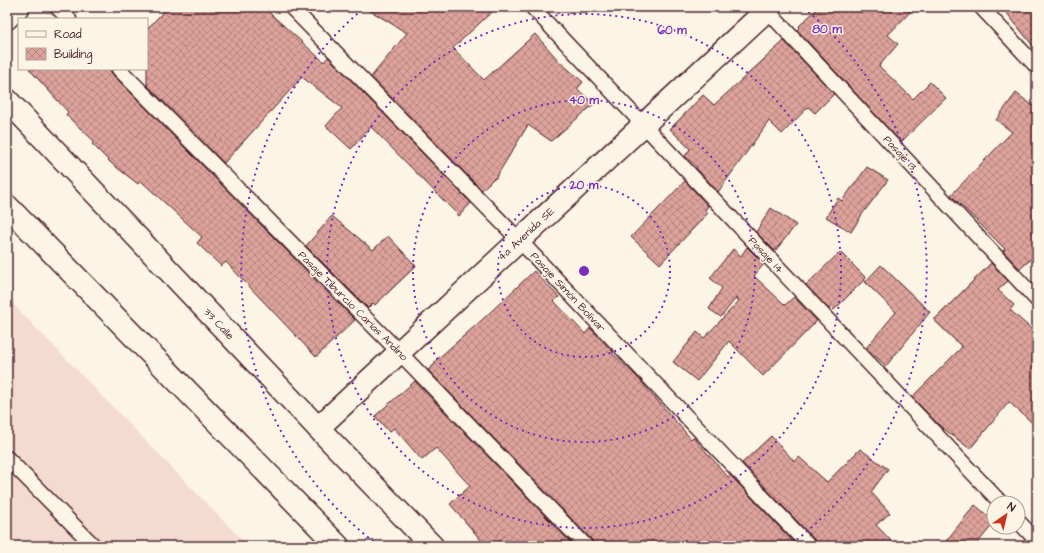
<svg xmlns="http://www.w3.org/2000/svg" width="1044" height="553" font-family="'Architects Daughter',sans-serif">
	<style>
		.built { fill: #f3dccf }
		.building { fill: url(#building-cross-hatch); stroke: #4a1f2b }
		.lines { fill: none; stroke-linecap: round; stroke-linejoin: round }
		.service-casing { stroke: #4a1f2b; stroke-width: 17 }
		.minor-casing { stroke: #4a1f2b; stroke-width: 25 }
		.secondary-casing { stroke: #4a1f2b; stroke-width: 25 }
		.primary-casing { stroke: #4a1f2b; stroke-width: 25 }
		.service { stroke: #fcf5e5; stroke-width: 14 }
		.minor { stroke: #fcf5e5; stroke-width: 22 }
		.secondary { stroke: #fcf5e5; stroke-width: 22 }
		.primary { stroke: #fcf5e5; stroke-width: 22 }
		.ring { fill: none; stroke: #7b2cbf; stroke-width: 2; stroke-dasharray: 2 4 }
		.labels { text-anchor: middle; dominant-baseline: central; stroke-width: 3; stroke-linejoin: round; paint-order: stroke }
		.street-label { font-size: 11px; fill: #4a1f2b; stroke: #fcf5e5 }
		.centre { fill: #7b2cbf; stroke: #fcf5e5; stroke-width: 2 }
		.ring-label { font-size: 12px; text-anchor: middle; font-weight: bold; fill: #7b2cbf; stroke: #fcf5e5; stroke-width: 3; stroke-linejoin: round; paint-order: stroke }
	</style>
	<defs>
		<pattern id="building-cross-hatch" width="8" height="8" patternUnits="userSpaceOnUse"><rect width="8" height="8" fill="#dda39b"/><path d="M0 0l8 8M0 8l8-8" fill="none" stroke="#b5847f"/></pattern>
	</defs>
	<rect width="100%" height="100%" fill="#fcf5e5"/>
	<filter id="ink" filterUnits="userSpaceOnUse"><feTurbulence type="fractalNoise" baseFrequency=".025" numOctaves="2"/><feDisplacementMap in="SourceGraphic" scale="8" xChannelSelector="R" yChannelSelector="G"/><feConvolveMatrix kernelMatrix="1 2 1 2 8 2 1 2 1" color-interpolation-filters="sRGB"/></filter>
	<g filter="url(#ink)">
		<polygon class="built" points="7,298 248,546 7,546"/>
		<g class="building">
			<polygon points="168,7 263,7 324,62 328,57 471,203 459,216 371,127 351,149 326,126 342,108 302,77 224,163 147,85 147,29"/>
			<polygon points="364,7 497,7 453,48 484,80 535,34 560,62 583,82 577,89 594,104 551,141 528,125 495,179 494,178 482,190 371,77 407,33"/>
			<polygon points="819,7 915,7 888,35 898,44 879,66 913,99 930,82 946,98 901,142 797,30 800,27 799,26"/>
			<polygon points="1002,7 1037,7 1037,51"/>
			<polygon points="784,41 834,94 815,113 808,107 782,134 769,121 718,192 696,168 697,167 685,156 690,149 670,129 703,95 714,105"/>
			<polygon points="29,69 109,69 113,75 355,320 316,357 226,262 221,266 197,243 202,237 141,181 138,184 111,163 92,144 94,141 66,115 68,112"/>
			<polygon points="1016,93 1036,108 1037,106 1037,254 1020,269 1003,251 1005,249 951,195 1012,132 996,120"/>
			<polygon points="867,167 888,180 863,213 851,232 826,217 838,198 842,201"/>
			<polygon points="685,181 708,206 705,210 708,213 660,264 631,237"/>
			<polygon points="771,208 796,225 775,251 756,232"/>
			<polygon points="332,216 373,250 388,236 416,266 375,305 373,303 368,308 306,246"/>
			<polygon points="747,247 764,264 754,276 785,305 794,297 817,321 763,376 729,341 697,381 673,362 697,332 704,338 739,301 736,298 721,317 709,309 722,288 710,278 733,249 741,256"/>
			<polygon points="840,252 866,278 834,310 832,307 829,309 806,285"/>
			<polygon points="991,263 1008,281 998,290 1014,305 1010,310 1037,334 1037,427 1009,402 970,449 939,425 912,397 962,347 934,320"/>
			<polygon points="881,265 930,312 886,366 866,348 896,312 865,282"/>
			<polygon points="534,271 559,297 554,301 585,334 590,328 613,352 612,353 638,378 691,439 693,437 728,477 730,475 797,546 594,546 592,540 428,370 436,363 434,362 483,319"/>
			<polygon points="415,381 574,546 486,546 450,504 470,486 436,448 422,460 394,428 389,432 375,416"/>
			<polygon points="771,436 795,462 799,457 827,482 860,449 888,469 871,492 890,513 876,525 896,546 817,546 815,540 742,463"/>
			<polygon points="975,505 994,521 994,523 975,546 942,546"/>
		</g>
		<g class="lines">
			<defs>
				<g id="service">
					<polyline points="57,7 69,19"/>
					<polyline points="291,7 519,240 809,546"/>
					<polyline points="532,7 1001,503"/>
					<polyline points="764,7 1037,300"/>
					<polyline points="981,7 1037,67"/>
					<polyline points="119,69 399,352 586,546"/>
					<polyline points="7,458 94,546"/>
					<polyline points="1018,521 1037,541"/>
				</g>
				<polyline id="minor" points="318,428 770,7"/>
				<polyline id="secondary" points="7,18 18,7"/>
				<g id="primary">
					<polyline points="7,100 318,428 432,546"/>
					<polyline points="7,206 338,546"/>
				</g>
			</defs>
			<use href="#service" class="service-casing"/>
			<use href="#minor" class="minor-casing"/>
			<use href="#secondary" class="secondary-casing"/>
			<use href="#primary" class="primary-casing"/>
			<use href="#service" class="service"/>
			<use href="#minor" class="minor"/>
			<use href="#secondary" class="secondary"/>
			<use href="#primary" class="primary"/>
		</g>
	</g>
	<g class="ring">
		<circle cx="584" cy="271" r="86"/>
		<circle cx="584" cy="271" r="171"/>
		<circle cx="584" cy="271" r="257"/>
		<path d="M378 545A343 343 0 0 1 364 8M804 8A343 343 0 0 1 790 545"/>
	</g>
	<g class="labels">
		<g class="street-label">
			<text transform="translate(900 153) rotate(47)">Pasaje 13</text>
			<text transform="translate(526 234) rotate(-43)">4a Avenida SE</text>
			<text transform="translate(766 255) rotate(47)">Pasaje 14</text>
			<text transform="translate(568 292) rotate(47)">Pasaje Simón Bolívar</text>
			<text transform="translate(353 306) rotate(45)">Pasaje Tiburcio Carías Andino</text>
			<text transform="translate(219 324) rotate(47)">33 Calle</text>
		</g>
	</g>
	<circle cx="584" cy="271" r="6" class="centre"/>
	<g class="ring-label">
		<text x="827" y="33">80 m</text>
		<text x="672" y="34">60 m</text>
		<text x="584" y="104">40 m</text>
		<text x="584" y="189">20 m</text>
	</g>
	<rect width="1044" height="553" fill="none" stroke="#fcf5e5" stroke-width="24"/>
	<rect x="12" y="12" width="1020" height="529" fill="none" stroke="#4a1f2b" stroke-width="1.5" filter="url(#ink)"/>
	<rect x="18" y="18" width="130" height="52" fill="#fcf5e5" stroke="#b59f9b"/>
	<rect x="26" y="31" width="20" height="6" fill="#fcf5e5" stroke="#b59f9b"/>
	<text x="54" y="38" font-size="12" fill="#4a1f2b">Road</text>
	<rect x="26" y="48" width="20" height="12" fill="url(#building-cross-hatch)" stroke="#b59f9b"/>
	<text x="54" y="58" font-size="12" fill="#4a1f2b">Building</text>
	<g transform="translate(1006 515) rotate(34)"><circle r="19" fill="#fcf5e5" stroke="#b59f9b"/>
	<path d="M0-3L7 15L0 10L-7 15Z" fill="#c8321e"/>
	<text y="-6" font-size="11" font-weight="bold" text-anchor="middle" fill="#4a1f2b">N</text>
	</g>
</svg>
